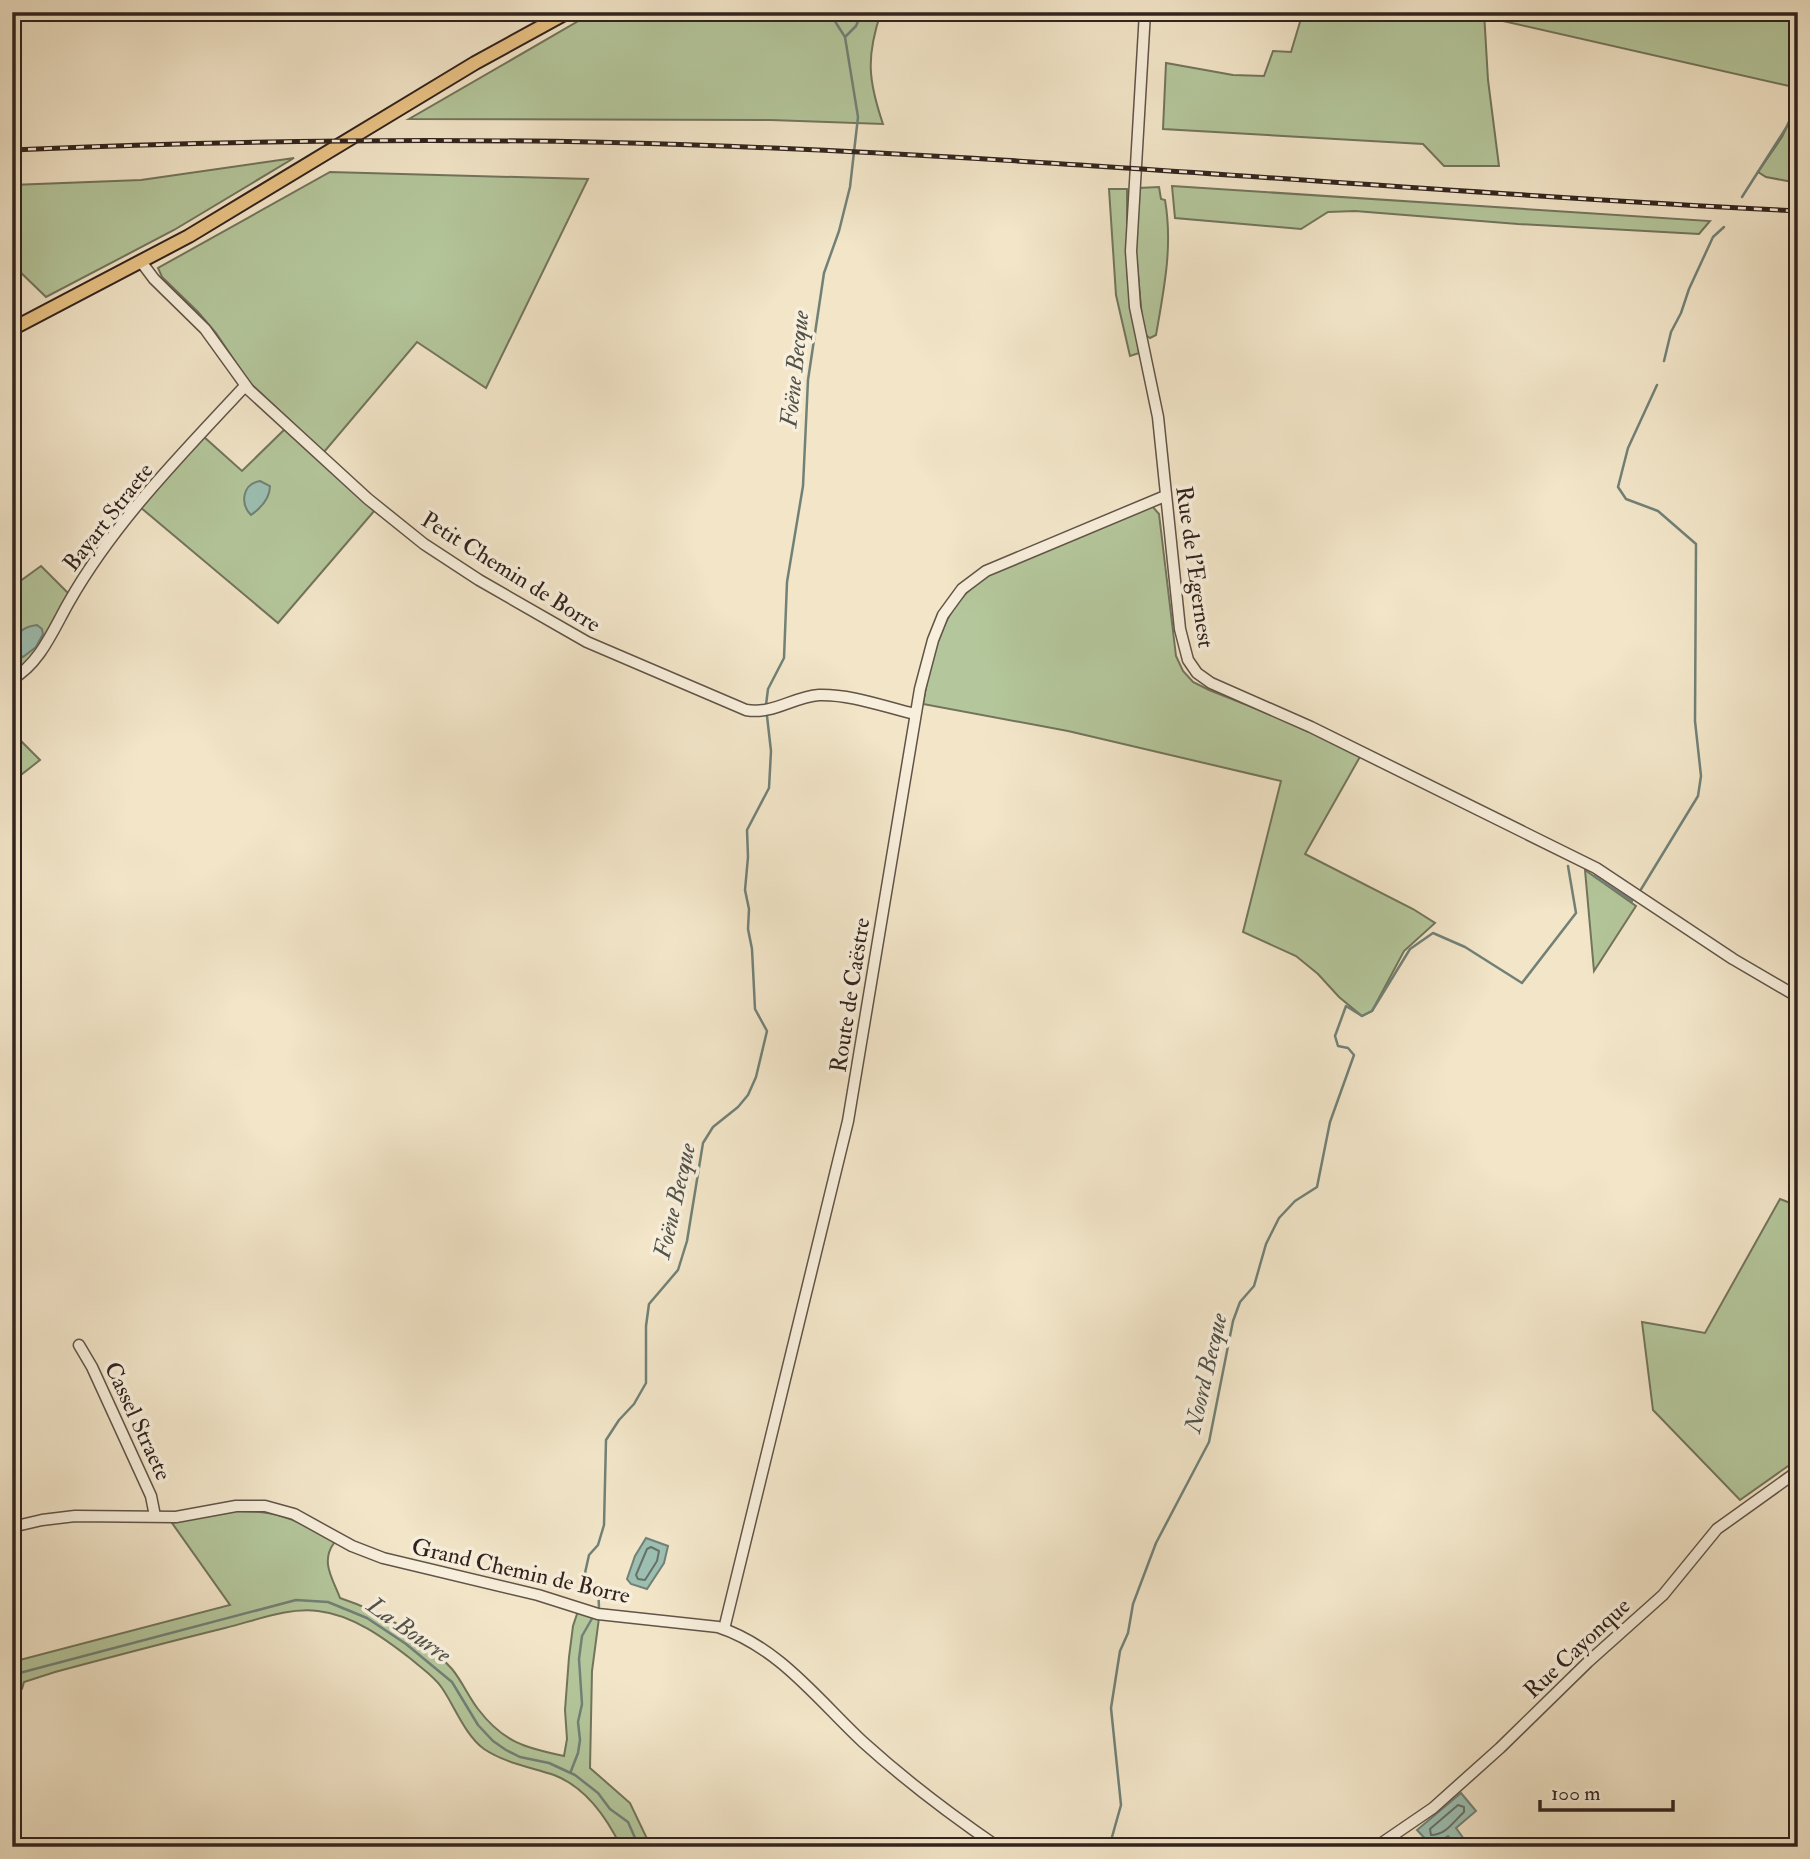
<svg xmlns="http://www.w3.org/2000/svg" width="1810" height="1859" font-family="'IM FELL Double Pica',serif">
	<style>
		.green { fill: #b4c69b; stroke: #72745c; stroke-width: 2 }
		.water { fill: #9cbfb2; stroke: #718177; stroke-width: 2 }
		.lines { fill: none; stroke-linecap: round; stroke-linejoin: round }
		.shore { stroke: #667168; stroke-width: 2 }
		.stream { stroke: #718177; stroke-width: 2.5 }
		.minor-casing { stroke: #615448; stroke-width: 13 }
		.major-casing { stroke: #31231e; stroke-width: 16 }
		.minor { stroke: #f7eedb; stroke-width: 10 }
		.major { stroke: #e9c284; stroke-width: 12 }
		.rail-casing { stroke: #31231e; stroke-width: 5 }
		.rail { stroke: #f7eedb; stroke-width: 2.5; stroke-dasharray: 8; stroke-linecap: butt }
		.labels { text-anchor: middle; dominant-baseline: central; stroke-width: 7; stroke-linejoin: round; paint-order: stroke }
		.street-label { font-size: 23px; fill: #31231e; stroke: #f7eedb }
		.water-label { font-size: 24px; font-style: italic; fill: #51524a; stroke: #f7eedb }
	</style>
	<rect width="100%" height="100%" fill="#f2e5c8"/>
	<filter id="stains"><feTurbulence type="fractalNoise" baseFrequency=".00286" numOctaves="4"/><feColorMatrix values="0 0 0 0 .2 0 0 0 0 .09 0 0 0 0 .02 0 0 0 .5 -.17"/></filter>
	<radialGradient id="worn" r=".72"><stop offset=".6" stop-color="#630" stop-opacity="0"/><stop offset="1" stop-color="#630" stop-opacity=".3"/></radialGradient>
	<g class="green">
		<path d="M594,12H881C866,57 868,80 883,124L771,120L409,119Z"/>
		<polygon points="1303,12 1321,16 1322,12 1484,12 1488,80 1499,166 1444,166 1423,144 1163,129 1166,63 1233,75 1264,76 1273,51 1291,52"/>
		<polygon points="1494,12 1798,12 1798,88 1494,19"/>
		<polygon points="1798,103 1798,183 1766,177 1758,172 1782,137"/>
		<polygon points="294,158 174,230 46,297 12,264 12,185 141,180"/>
		<polygon points="330,172 588,179 486,388 417,342 324,452 249,382 216,333 198,312 162,277 158,268"/>
		<polygon points="1172,186 1710,221 1699,234 1518,224 1355,211 1328,212 1301,229 1175,218"/>
		<path d="M1159,187L1161,199L1165,200C1173,246 1164,289 1156,335L1150,338L1144,334L1143,328L1135,242L1138,188Z"/>
		<polygon points="1109,189 1127,189 1127,272 1139,353 1130,356 1116,295"/>
		<polygon points="286,428 375,510 278,623 140,507 204,437 242,471"/>
		<path d="M1152,506L1159,514L1176,656L1183,671L1193,682L1209,690L1292,723L1361,755L1305,854L1413,909L1435,923L1404,951L1372,1011L1362,1016L1339,997L1318,974L1296,956L1243,932L1281,781L1068,731L923,704C932,652 943,599 994,572Z"/>
		<polygon points="41,566 69,594 32,669 12,686 12,587"/>
		<polygon points="12,732 40,760 12,782"/>
		<polygon points="1585,870 1636,906 1594,971"/>
		<polygon points="1780,1199 1798,1206 1798,1459 1740,1500 1653,1410 1642,1322 1705,1333"/>
		<path d="M228,1511C276,1510 290,1517 332,1539L334,1543C320,1562 333,1579 340,1598C382,1612 422,1635 452,1669C462,1681 468,1696 478,1709C503,1742 525,1748 564,1756L567,1739L565,1710L569,1657L573,1626L578,1611L599,1618L592,1671L590,1768L630,1803L651,1847H621C607,1818 585,1787 554,1775C530,1767 505,1763 484,1749C465,1735 455,1707 442,1688C435,1677 421,1668 411,1659C384,1638 353,1615 318,1611C288,1607 254,1621 225,1628C168,1642 111,1657 55,1672L24,1682L22,1689L12,1691V1662L230,1605L172,1523Z"/>
	</g>
	<g class="water">
		<path d="M260,481L270,486C270,498 261,508 251,515C240,504 242,484 260,481Z"/>
		<path d="M37,625L42,629L43,634L36,647L23,657L19,654C11,638 19,627 37,625Z"/>
		<polygon points="646,1538 668,1546 664,1563 647,1589 631,1584 627,1579 635,1556"/>
		<polygon points="1461,1793 1476,1811 1456,1828 1464,1839 1457,1845 1448,1836 1434,1845 1430,1844 1417,1830"/>
	</g>
	<g class="lines">
		<g class="shore">
			<polygon points="651,1547 659,1551 657,1561 645,1580 638,1579 636,1575 647,1549"/>
			<path d="M1458,1805L1464,1807V1812C1453,1822 1446,1835 1431,1835L1430,1829Z"/>
		</g>
		<g class="stream">
			<polyline points="845,37 856,26 862,12"/>
			<polyline points="1742,197 1786,128 1798,103"/>
			<polyline points="1664,361 1671,332 1681,313 1689,289 1713,237 1724,227"/>
			<polyline points="766,705 768,689 784,658 787,582 803,486 808,380 824,273 839,231 850,187 858,117 845,37 829,12"/>
			<polyline points="1594,876 1632,901"/>
			<polyline points="1640,891 1698,796 1701,776 1695,721 1696,544 1658,511 1626,499 1618,487 1628,448 1657,385"/>
			<polyline points="599,1607 598,1587 585,1573 589,1555 598,1545 604,1525 606,1440 619,1420 634,1404 646,1383 646,1326 649,1304 678,1270 687,1241 703,1143 713,1127 738,1107 748,1095 756,1077 767,1031 755,1009 752,949 748,929 749,909 745,890 748,857 747,830 769,788 771,751 767,716"/>
			<polyline points="12,1675 296,1600 328,1602 367,1618 406,1644 452,1682 478,1725 493,1741 506,1750 520,1757 549,1763 575,1775 598,1793 610,1809 628,1822 639,1847"/>
			<polyline points="571,1771 578,1753 580,1740 578,1722 582,1704 579,1659 582,1636 594,1615"/>
			<polyline points="1112,1847 1112,1837 1121,1805 1111,1708 1120,1651 1128,1633 1133,1604 1156,1543 1209,1442 1233,1321 1240,1302 1254,1286 1266,1244 1279,1218 1295,1201 1317,1187 1330,1122 1354,1055 1348,1048 1338,1046 1335,1036 1346,1006 1362,1016 1372,1011 1410,949 1433,933 1465,947 1522,983 1576,913 1568,866"/>
		</g>
		<defs>
			<g id="minor">
				<polyline points="1145,12 1131,251 1135,307 1158,417 1180,629 1188,660 1197,673 1211,683 1311,727 1596,868 1733,959 1798,997"/>
				<path d="M142,263L154,279L205,329L249,390L368,499L424,544L479,580L587,642L746,710C772,715 793,697 819,695C851,694 885,707 915,714"/>
				<path d="M12,679C40,664 54,628 69,602C115,521 182,454 245,386"/>
				<polyline points="79,1345 92,1367 151,1496 155,1516"/>
				<path d="M12,1527L42,1520L75,1516L176,1517L236,1506H265L294,1514L352,1546L383,1558L538,1595L598,1614L718,1627C779,1647 818,1700 863,1742C905,1780 951,1815 998,1847"/>
				<polyline points="724,1629 848,1121 920,689 933,640 943,615 962,589 986,571 1165,496"/>
				<polyline points="1376,1847 1433,1808 1500,1748 1588,1662 1663,1595 1717,1529 1798,1471"/>
			</g>
			<polyline id="major" points="12,329 189,236 475,63 568,12"/>
		</defs>
		<use href="#minor" class="minor-casing"/>
		<use href="#major" class="major-casing"/>
		<use href="#minor" class="minor"/>
		<use href="#major" class="major"/>
		<defs>
			<path id="rail" d="M12,150C240,140 467,137 695,145C1063,158 1430,193 1798,211"/>
		</defs>
		<use href="#rail" class="rail-casing"/>
		<use href="#rail" class="rail"/>
	</g>
	<g class="labels">
		<g class="street-label">
			<text transform="translate(108 517) rotate(-52)">Bayart Straete</text>
			<text transform="translate(1195 567) rotate(82)">Rue de l'Egernest</text>
			<text transform="translate(511 572) rotate(32)">Petit Chemin de Borre</text>
			<text transform="translate(850 995) rotate(-81)">Route de Caëstre</text>
			<text transform="translate(138 1421) rotate(65)">Cassel Straete</text>
			<text transform="translate(521 1571) rotate(13)">Grand Chemin de Borre</text>
			<text transform="translate(1577 1648) rotate(-43)">Rue Cayonque</text>
		</g>
		<g class="water-label">
			<text transform="translate(795 369) rotate(-84)">Foëne Becque</text>
			<text transform="translate(675 1201) rotate(-77)">Foëne Becque</text>
			<text transform="translate(1206 1373) rotate(-77)">Noord Becque</text>
			<text transform="translate(409 1630) rotate(35)">La Bourre</text>
		</g>
	</g>
	<rect width="1810" height="1859" fill="none" stroke="#f2e5c8" stroke-width="42"/>
	<rect x="14" y="14" width="1782" height="1831" fill="none" stroke="#31231e" stroke-width="3.5"/>
	<rect x="21" y="21" width="1768" height="1817" fill="none" stroke="#31231e" stroke-width="2"/>
	<path d="M1540 1800v10h133v-10" fill="none" stroke="#31231e" stroke-width="3.5"/>
	<text x="1551" y="1800" font-size="21" fill="#31231e" stroke="#f7eedb" stroke-width="5" paint-order="stroke">100 m</text>
	<rect width="100%" height="100%" filter="url(#stains)"/>
	<rect width="100%" height="100%" fill="url(#worn)"/>
</svg>
